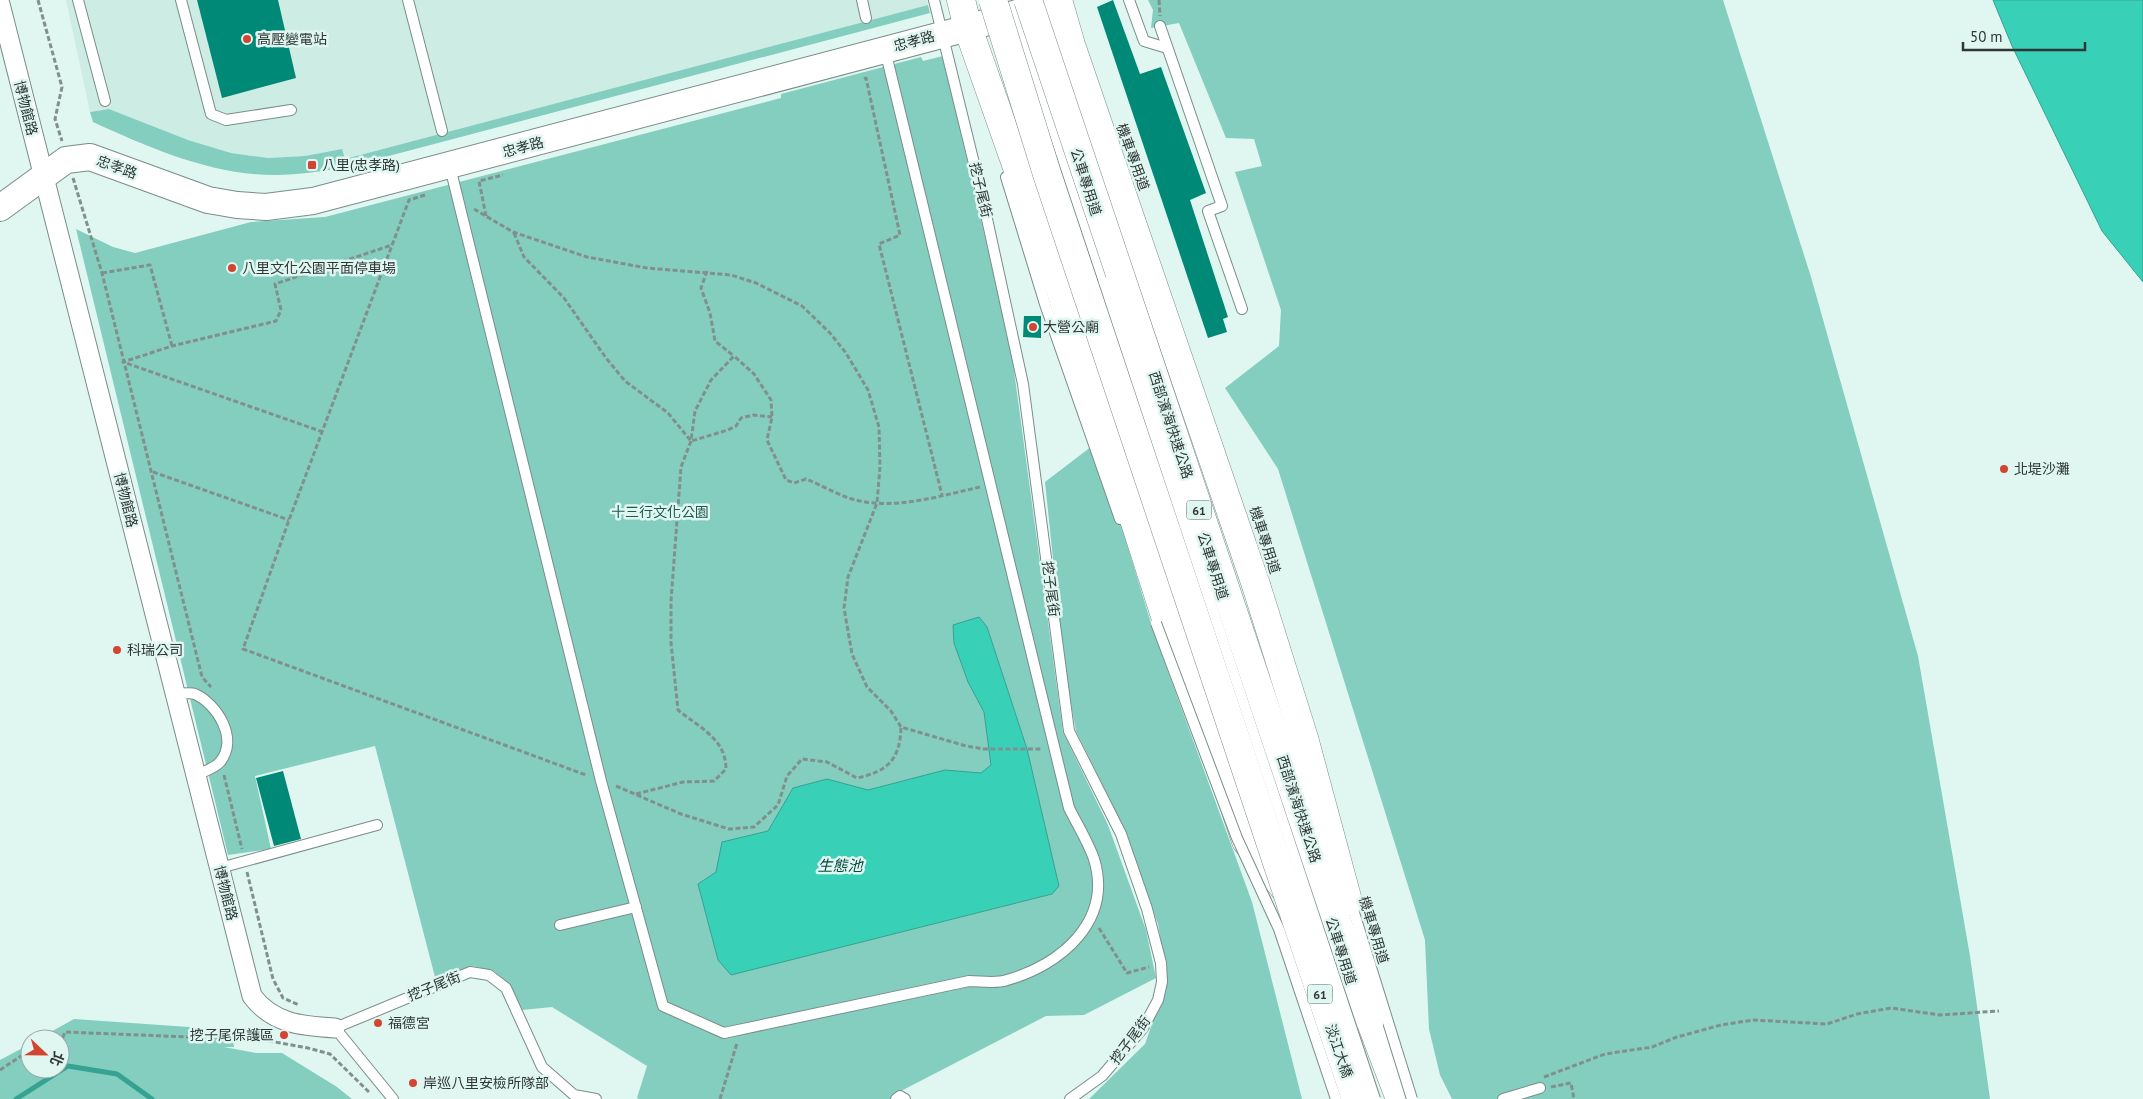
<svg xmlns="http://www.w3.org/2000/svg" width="2143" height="1099" font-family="'PT Sans','Noto Sans TC',sans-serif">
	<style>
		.built { fill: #cdece4 }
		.green { fill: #83cebf }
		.water { fill: #39d0b8; stroke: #36a291 }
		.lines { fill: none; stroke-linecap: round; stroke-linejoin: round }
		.stream { stroke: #36a291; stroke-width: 5 }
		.building { fill: #018977 }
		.lane-casing { stroke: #798d89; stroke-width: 12 }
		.street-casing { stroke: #798d89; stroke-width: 21 }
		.secondary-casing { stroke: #798d89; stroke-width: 28 }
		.highway-casing { stroke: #798d89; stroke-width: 29 }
		.path { stroke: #81908c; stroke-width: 3; stroke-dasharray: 5 2.5; stroke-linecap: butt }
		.lane { stroke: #fff; stroke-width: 10 }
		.street { stroke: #fff; stroke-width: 19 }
		.secondary { stroke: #fff; stroke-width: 26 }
		.highway { stroke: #fff; stroke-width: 28 }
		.lane-bridge-casing { stroke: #798d89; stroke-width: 12; stroke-linecap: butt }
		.highway-bridge-casing { stroke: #798d89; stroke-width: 29; stroke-linecap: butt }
		.lane-bridge { stroke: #fff; stroke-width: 10 }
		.highway-bridge { stroke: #fff; stroke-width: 28 }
		.poi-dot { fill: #d24533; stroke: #e0f6f1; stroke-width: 2 }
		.labels { text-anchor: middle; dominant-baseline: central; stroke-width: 5; stroke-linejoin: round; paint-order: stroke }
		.shield { fill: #e0f6f1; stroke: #63706d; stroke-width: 1 }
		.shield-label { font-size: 12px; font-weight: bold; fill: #2e3735 }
		.poi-label { font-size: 14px; fill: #2e3735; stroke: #e0f6f1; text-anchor: start }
		.street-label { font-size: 14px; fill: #2e3735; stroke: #e0f6f1 }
		.park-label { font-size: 14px; fill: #1e594f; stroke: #e0f6f1 }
		.water-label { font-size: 15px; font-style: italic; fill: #04473d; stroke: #e0f6f1 }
	</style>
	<rect width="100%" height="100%" fill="#e0f6f1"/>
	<polygon class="built" points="66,0 927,0 928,5 345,159 342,149 305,156 268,158 231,153 188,140 109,109 90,112"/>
	<g class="green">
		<polygon points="1148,0 1723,0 1811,277 1918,656 1970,956 1990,1099 1452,1099 1440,1075 1429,1029 1425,940 1278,469 1225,388 1279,346 1281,310 1235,172 1262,166 1254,139 1226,138 1179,23 1151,28 1153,10"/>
		<path d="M928,5L930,13L347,167C323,171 299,175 275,175C211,175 150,148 93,122L90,112L109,109L188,140L231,153L268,158L305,156L342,149L345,159Z"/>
		<polygon points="943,56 1011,349 1063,732 1108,825 1146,930 1156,978 1084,1015 1046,1016 899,1092 890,1099 639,1099 637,1098 647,1066 552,1007 522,1010 510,985 494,971 473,966 436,981 375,746 255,776 271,849 228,855 76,229 113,247 135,253 251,222 325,217 781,98 781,94 921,57 923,61"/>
		<polygon points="1096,443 1154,633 1252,902 1302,1099 1089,1099 1145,1044 1167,981 1158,924 1120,820 1076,731 1065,673 1045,482"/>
		<polygon points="74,1019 232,1030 234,1047 224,1047 256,1053 282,1053 337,1087 352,1099 0,1099 0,1060 30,1044 30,1069 60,1069 60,1039 38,1039"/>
	</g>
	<g class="water">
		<polygon points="1993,0 2143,0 2143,282 2102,231 2012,46"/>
		<polygon points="979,617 987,627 1027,749 1059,886 1052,894 731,975 718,960 698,884 716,872 722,842 768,831 793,788 827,779 868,790 945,770 981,773 991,765 984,712 968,682 954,643 953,625"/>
	</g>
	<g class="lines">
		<polyline class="stream" points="16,1099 68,1066 117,1074 152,1099"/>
	</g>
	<g class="building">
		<polygon points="197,0 278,0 296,78 222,98"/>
		<polygon points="1113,0 1140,74 1161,67 1206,193 1190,200 1228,317 1223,319 1227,332 1208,338 1097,7"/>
		<polygon points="1024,316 1041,316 1041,338 1023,337"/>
		<polygon points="283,771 301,839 274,846 256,778"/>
	</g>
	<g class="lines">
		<defs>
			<g id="lane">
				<polyline points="78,0 105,101"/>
				<polyline points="181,0 211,114 226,120 291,110"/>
				<polyline points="408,0 442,131"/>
				<polyline points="862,0 866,18"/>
				<polyline points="934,0 982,196 1023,384 1069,731 1121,834 1147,909 1161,963 1162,982 1158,1000 1143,1028 1102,1076 1070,1099"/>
				<polyline points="1129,0 1144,41 1167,48"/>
				<polyline points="1015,15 1104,282"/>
				<polyline points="1160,26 1222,206 1208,211 1242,309"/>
				<path d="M450,167L601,781L663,1006L724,1033L969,981C981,981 996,984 1007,980C1061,965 1113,921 1094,859C1088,842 1077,824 1069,808L885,50"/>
				<polyline points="1006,177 1045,304 1120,519"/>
				<path d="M175,694C181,694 190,692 195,694C217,704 239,739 220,762C215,768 203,772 196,775"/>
				<polyline points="220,868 377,825"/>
				<polyline points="560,925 636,907"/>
				<polyline points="393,1099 335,1028 470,972 489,975 506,988 542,1067 574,1095 596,1099"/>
				<polyline points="896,1099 900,1096 905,1099"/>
				<polyline points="1503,1099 1540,1088"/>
			</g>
			<path id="street" d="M0,4L252,996C273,1024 302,1026 335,1028"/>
			<polyline id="secondary" points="0,208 66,160 90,157 208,200 237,205 266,207 313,201 968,28 1053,2"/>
			<g id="highway">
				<polyline points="961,0 968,28 1062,295 1166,619 1218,758 1246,841 1285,889"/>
				<polyline points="1058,0 1071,45 1256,585"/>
				<polyline points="1370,1020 1400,1099"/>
			</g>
		</defs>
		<use href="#lane" class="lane-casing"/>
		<use href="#street" class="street-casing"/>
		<use href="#secondary" class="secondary-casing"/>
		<use href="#highway" class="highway-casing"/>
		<g class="path">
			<polyline points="38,0 62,87 55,119 62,141"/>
			<polyline points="1159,0 1160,16"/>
			<polyline points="864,79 866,78 900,235 879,244 942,495"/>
			<polyline points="73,178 102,273 202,677 211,687"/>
			<polyline points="425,195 409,200 289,520 243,649 586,775"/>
			<polyline points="474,209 513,232 587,257 647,268 731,275 756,283 802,306 830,333 846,353 868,390 879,427 880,467 877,503 848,577 844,608 852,654 867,687 891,711 901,727 966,746 984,749 1041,749"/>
			<polyline points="486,216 479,181 503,175"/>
			<polyline points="514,233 524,257 564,298 606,358 625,381 668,413 691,441 728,430 736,426 741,418 753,415 772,417"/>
			<polyline points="707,271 701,288 710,313 715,341 734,356"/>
			<polyline points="102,273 150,265 172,346"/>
			<polyline points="323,432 123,362 172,346 276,321 281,310 275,284 392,245"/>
			<polyline points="153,472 289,520"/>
			<polyline points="224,775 242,849"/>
			<path d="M616,786L681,814L729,829L754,827L778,805L787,776L802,759L827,762L857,778C888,771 900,760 901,727"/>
			<path d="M636,794L683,782L714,781L726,769C726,739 700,728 678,710L671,643V601L681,467L691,441L695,411L711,380L734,356L754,374L771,400L772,417L767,440L786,480L794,483L806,479C821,485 836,494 852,499C892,511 940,496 980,487"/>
			<polyline points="247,872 273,979 283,998 299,1005"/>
			<polyline points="1099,928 1127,973 1149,967"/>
			<polyline points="263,1028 264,1040"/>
			<polyline points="60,1045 65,1032 264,1040 308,1048 330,1054 369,1092"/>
			<polyline points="0,1070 24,1054 30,1054"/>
			<polyline points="1544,1077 1605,1054 1652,1047 1677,1037 1721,1025 1753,1020 1827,1024 1857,1014 1891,1008 1940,1015 1999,1011"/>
			<polyline points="1551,1087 1571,1083 1574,1099"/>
			<polyline points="720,1099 737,1043"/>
		</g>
		<use href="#lane" class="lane"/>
		<use href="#street" class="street"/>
		<use href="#secondary" class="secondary"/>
		<use href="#highway" class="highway"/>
		<defs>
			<g id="lane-bridge">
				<polyline points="1104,282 1375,1099"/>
				<polyline points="1156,623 1237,838 1279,929 1336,1099"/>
				<polyline points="1351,903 1412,1099"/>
			</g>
			<g id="highway-bridge">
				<polyline points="993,0 1047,174 1356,1099"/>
				<polyline points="1028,0 1370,1020"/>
				<polyline points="1256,585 1304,738 1348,901"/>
			</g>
		</defs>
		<use href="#lane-bridge" class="lane-bridge-casing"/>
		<use href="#highway-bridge" class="highway-bridge-casing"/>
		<use href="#lane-bridge" class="lane-bridge"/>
		<use href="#highway-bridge" class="highway-bridge"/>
	</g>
	<g class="poi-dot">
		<circle cx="247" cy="39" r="5"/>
		<rect x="307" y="160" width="10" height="10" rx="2.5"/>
		<circle cx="232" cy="268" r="5"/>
		<circle cx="1033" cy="327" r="5"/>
		<circle cx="2004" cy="469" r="5"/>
		<circle cx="117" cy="650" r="5"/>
		<circle cx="378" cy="1023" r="5"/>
		<circle cx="284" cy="1035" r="5"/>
		<circle cx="413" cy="1083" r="5"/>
	</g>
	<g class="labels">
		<g class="shield">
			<rect x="1186.5" y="500.5" width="25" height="19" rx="4"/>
			<rect x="1307.5" y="984.5" width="25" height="19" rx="4"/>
		</g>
		<g class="shield-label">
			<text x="1199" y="510">61</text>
			<text x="1320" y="994">61</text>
		</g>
		<g class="poi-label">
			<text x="257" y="39">高壓變電站</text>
			<text x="322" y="165">八里(忠孝路)</text>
			<text x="242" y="268">八里文化公園平面停車場</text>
			<text x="1043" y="327">大營公廟</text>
			<text x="2014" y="469">北堤沙灘</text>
			<text x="127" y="650">科瑞公司</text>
			<text x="388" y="1023">福德宮</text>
			<text x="274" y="1035" text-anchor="end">挖子尾保護區</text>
			<text x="423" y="1083">岸巡八里安檢所隊部</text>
		</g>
		<g class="street-label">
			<text transform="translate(914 41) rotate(-15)">忠孝路</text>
			<text transform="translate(26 108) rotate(76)">博物館路</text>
			<text transform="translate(523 147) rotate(-15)">忠孝路</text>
			<text transform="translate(1133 157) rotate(70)">機車專用道</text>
			<text transform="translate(117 167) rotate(20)">忠孝路</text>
			<text transform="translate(1086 182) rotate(72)">公車專用道</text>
			<text transform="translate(981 190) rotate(77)">挖子尾街</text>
			<text transform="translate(1171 425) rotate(72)">西部濱海快速公路</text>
			<text transform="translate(126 500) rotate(76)">博物館路</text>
			<text transform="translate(1265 540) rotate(72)">機車專用道</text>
			<text transform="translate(1213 566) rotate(72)">公車專用道</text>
			<text transform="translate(1051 589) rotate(83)">挖子尾街</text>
			<text transform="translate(1299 809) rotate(72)">西部濱海快速公路</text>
			<text transform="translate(226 893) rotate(76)">博物館路</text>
			<text transform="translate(1374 930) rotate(73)">機車專用道</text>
			<text transform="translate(1341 951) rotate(72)">公車專用道</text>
			<text transform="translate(434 986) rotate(-22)">挖子尾街</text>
			<text transform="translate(1130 1040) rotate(-53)">挖子尾街</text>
			<text transform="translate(1339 1051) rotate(71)">淡江大橋</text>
		</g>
		<g class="park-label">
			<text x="660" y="512">十三行文化公園</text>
		</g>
		<g class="water-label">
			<text x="840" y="865">生態池</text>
		</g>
	</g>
	<g transform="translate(45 1054) rotate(112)"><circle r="24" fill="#e0f6f1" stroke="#99aaa6"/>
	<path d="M0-4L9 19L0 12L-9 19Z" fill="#d24533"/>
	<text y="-8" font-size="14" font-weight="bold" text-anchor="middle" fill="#2e3735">北</text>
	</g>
	<path d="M1963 42v8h122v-8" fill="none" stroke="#2e3735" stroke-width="2.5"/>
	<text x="1970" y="42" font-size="15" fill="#2e3735" stroke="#e0f6f1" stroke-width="4" paint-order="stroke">50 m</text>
</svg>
